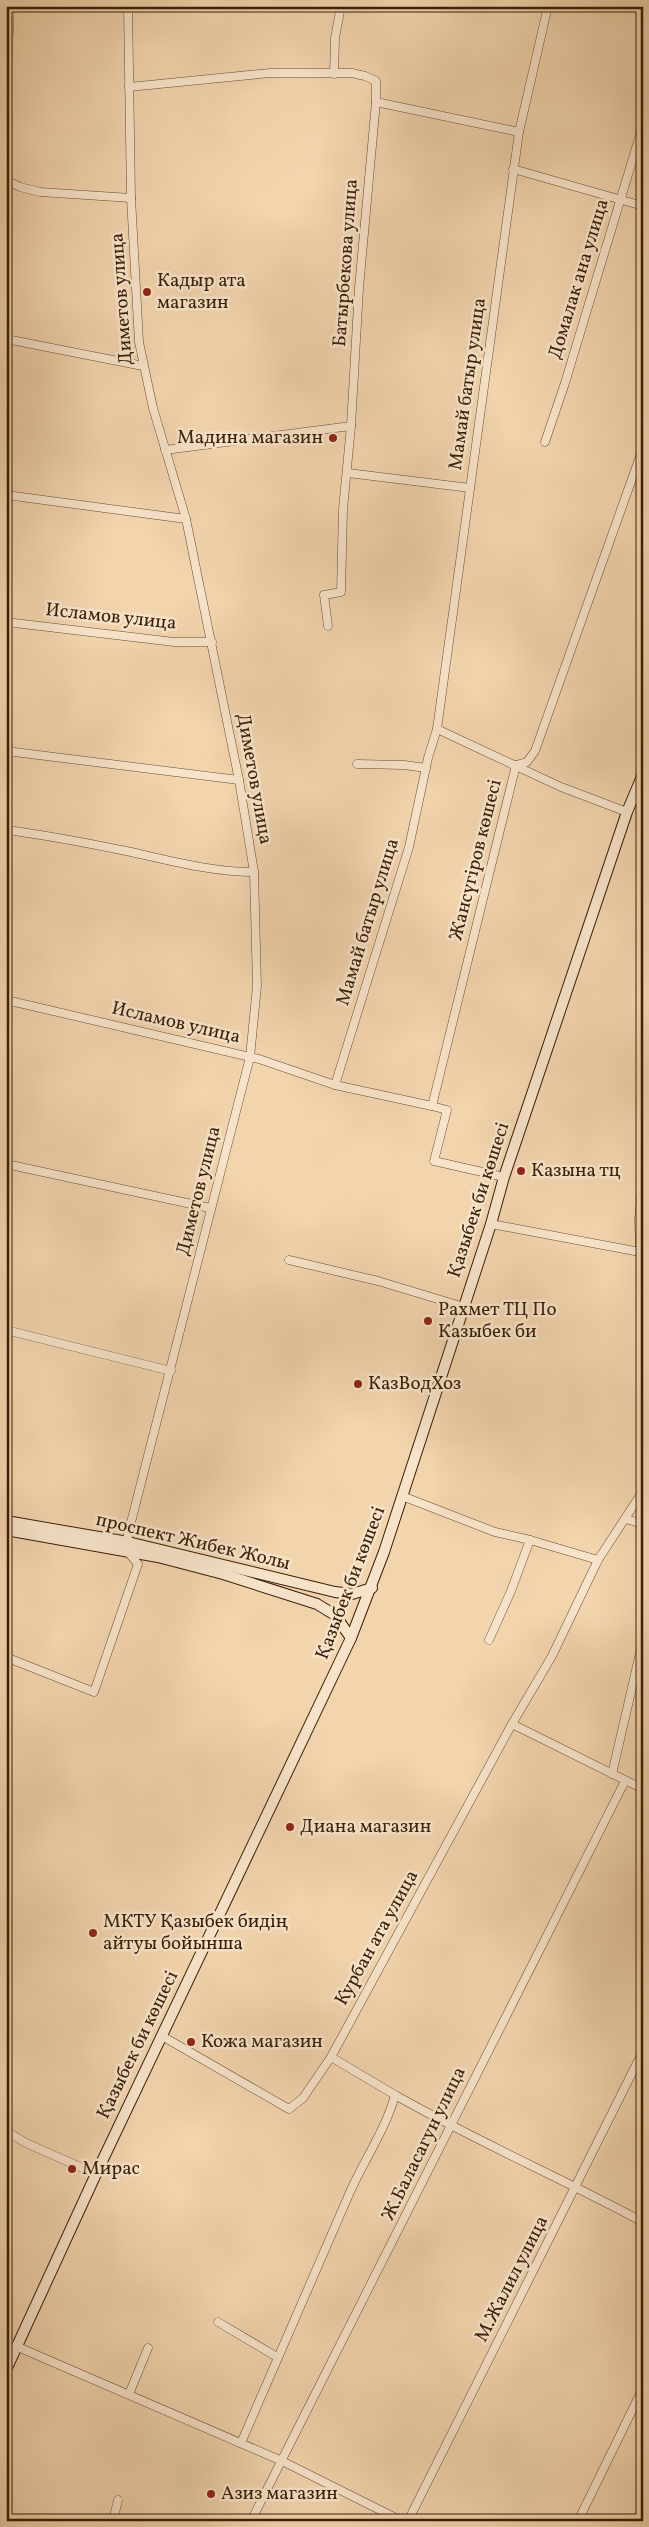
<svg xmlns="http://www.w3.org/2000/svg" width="649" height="2527" font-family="Vollkorn,serif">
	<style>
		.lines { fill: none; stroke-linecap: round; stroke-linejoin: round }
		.street-casing { stroke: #674c31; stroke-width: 9 }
		.secondary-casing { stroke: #391e08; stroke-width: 12 }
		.street { stroke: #f7e3ca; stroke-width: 8 }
		.secondary { stroke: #f7e3ca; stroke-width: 10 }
		.poi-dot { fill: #8f2418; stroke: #f7e3ca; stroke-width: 2 }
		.labels { text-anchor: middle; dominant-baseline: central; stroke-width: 5; stroke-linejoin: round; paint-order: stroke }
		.street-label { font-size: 19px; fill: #391e08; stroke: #f7e3ca }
		.poi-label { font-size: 19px; fill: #391e08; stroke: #f7e3ca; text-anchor: start }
	</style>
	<rect width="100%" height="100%" fill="#f2d4ad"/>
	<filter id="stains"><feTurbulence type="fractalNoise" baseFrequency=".004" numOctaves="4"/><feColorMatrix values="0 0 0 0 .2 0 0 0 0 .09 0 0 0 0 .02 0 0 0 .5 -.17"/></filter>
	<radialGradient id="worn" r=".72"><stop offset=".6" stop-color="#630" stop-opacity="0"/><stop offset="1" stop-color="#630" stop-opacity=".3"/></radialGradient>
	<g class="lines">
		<defs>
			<g id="street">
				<polyline points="334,74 335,38 341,6"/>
				<polyline points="129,87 270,73 352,73 365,76 376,81 376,102 519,132"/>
				<polyline points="6,97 10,6"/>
				<polyline points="513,169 643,206"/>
				<polyline points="6,180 20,187 40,192 131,198"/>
				<polyline points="6,339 143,366"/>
				<polyline points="545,442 565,383 643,125"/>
				<polyline points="165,450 351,426"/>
				<polyline points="348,473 470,488"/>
				<polyline points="6,495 186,519"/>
				<polyline points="6,622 174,642 212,642"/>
				<polyline points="328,626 324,595 341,592 343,509 351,426 359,288 376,102"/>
				<polyline points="437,729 561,787 627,812"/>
				<polyline points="6,751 239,780"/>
				<polyline points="357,764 404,765 426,768"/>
				<polyline points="633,798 643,802"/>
				<path d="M6,830C46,835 87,843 126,851C169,860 210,872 254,872"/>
				<polyline points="6,1000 259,1059 335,1085 432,1106"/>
				<polyline points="335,1085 409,847 428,758 437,729 519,132 548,6"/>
				<polyline points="6,1164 210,1208"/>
				<polyline points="504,1177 434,1161 447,1110 432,1106 516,765 527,762 535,751 643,448"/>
				<polyline points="643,1178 639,1219 640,1252 643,1252"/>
				<polyline points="491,1224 640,1252"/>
				<polyline points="289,1260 378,1281 464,1307"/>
				<polyline points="6,1330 171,1371"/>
				<polyline points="402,1496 495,1532 530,1540 511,1591 489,1640"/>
				<polyline points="626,1519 643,1524"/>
				<polyline points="530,1540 598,1560"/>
				<polyline points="8,1658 94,1692 138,1564 127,1551 128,1534 250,1057 257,986 254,872 239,780 186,519 153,408 139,342 131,198 128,6"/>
				<polyline points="512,1724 643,1789"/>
				<polyline points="612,1774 643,1640"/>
				<polyline points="162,2036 289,2109 303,2098 331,2057 512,1724 552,1656 598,1560 643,1491"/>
				<path d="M395,2095C476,2141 561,2178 643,2222"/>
				<polyline points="6,2131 26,2143 96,2174"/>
				<polyline points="218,2322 277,2357"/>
				<polyline points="18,2347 282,2461 402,2521"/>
				<polyline points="129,2394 148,2348"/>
				<path d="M241,2443C277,2359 314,2276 350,2192C364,2160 386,2129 395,2095L331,2057"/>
				<polyline points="113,2521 118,2500"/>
				<polyline points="251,2521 625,1781"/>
				<polyline points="408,2521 643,2051"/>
				<polyline points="578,2521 643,2388"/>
			</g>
			<g id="secondary">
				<polyline points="6,1521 128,1542 335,1592 352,1594 372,1588"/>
				<polyline points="6,1530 158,1557 223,1574 317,1604 335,1615 351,1638"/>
				<polyline points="6,2370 96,2174 351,1638 384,1552 491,1224 504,1177 627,812 643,774"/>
			</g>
		</defs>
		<use href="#street" class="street-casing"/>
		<use href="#secondary" class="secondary-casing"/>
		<use href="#street" class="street"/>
		<use href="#secondary" class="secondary"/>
	</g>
	<g class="poi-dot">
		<circle cx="147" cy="292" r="5"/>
		<circle cx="333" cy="438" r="5"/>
		<circle cx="521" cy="1171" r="5"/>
		<circle cx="428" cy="1321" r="5"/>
		<circle cx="358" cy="1384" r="5"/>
		<circle cx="290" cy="1827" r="5"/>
		<circle cx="93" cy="1933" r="5"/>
		<circle cx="191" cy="2042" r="5"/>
		<circle cx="72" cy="2169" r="5"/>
		<circle cx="211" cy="2494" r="5"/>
	</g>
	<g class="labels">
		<g class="street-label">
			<text transform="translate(346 263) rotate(-86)">Батырбекова улица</text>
			<text transform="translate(579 279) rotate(-73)">Домалак ана улица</text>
			<text transform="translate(122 299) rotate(-94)">Диметов улица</text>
			<text transform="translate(468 384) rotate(-82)">Мамай батыр улица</text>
			<text transform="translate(111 617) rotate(6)">Исламов улица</text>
			<text transform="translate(254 779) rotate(80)">Диметов улица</text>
			<text transform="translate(476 860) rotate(-76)">Жансүгіров көшесі</text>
			<text transform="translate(368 922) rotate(-73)">Мамай батыр улица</text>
			<text transform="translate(176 1023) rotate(13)">Исламов улица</text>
			<text transform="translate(199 1191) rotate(-76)">Диметов улица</text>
			<text transform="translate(479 1200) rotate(-72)">Қазыбек би көшесі</text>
			<text transform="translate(193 1542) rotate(13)">проспект Жибек Жолы</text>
			<text transform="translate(351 1583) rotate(-69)">Қазыбек би көшесі</text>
			<text transform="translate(377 1938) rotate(-61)">Курбан ата улица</text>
			<text transform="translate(138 2045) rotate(-64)">Қазыбек би көшесі</text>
			<text transform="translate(424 2144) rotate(-64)">Ж.Баласагун улица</text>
			<text transform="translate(512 2279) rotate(-63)">М.Жалил улица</text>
		</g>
		<g class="poi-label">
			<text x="157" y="281">Кадыр ата<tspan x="157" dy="22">магазин</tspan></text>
			<text x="323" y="438" text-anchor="end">Мадина магазин</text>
			<text x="531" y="1171">Казына тц</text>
			<text x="438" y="1310">Рахмет ТЦ По<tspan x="438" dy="22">Казыбек би</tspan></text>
			<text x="368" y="1384">КазВодХоз</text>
			<text x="300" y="1827">Диана магазин</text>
			<text x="103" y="1922">МКТУ Қазыбек бидің<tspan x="103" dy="22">айтуы бойынша</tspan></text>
			<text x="201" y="2042">Кожа магазин</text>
			<text x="82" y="2169">Мирас</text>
			<text x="221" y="2494">Азиз магазин</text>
		</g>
	</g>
	<rect width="649" height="2527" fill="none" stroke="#f2d4ad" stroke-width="25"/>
	<rect x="8" y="8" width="634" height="2512" fill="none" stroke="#391e08" stroke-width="2.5"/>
	<rect x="12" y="12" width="624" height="2502" fill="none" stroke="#391e08"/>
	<rect width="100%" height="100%" filter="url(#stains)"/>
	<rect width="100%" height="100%" fill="url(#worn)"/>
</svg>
